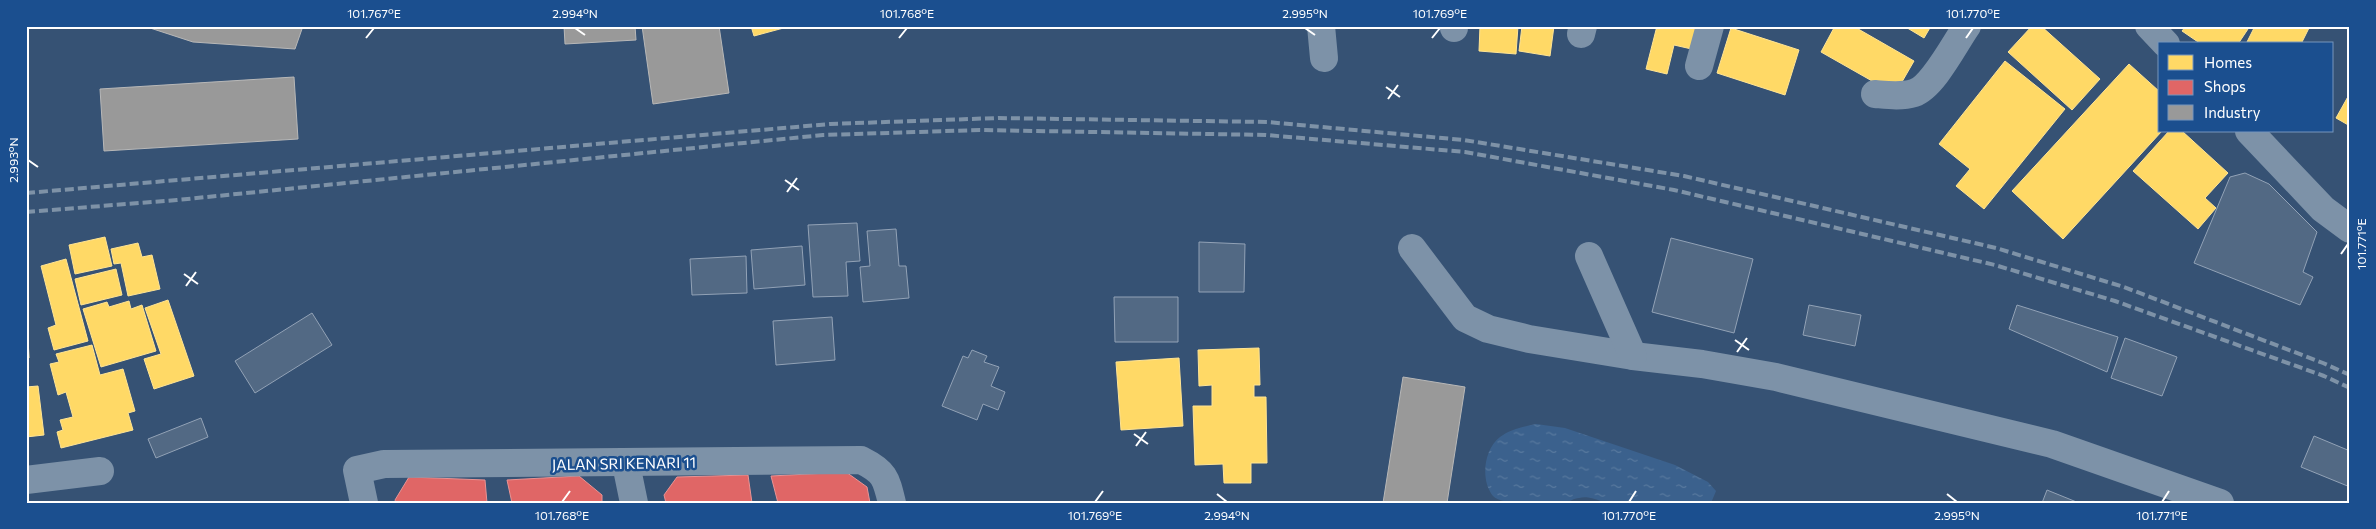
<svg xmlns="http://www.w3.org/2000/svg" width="2376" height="529" font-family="Commissioner,sans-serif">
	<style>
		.water { fill: url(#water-ripples) }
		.homes { fill: #ffd966; stroke: #ffe494 }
		.shops { fill: #e06666; stroke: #e99494 }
		.industry { fill: #999; stroke: #b8b8b8 }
		.building { fill: #526984; stroke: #92a2b6 }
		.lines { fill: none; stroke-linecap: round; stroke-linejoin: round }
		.minor { stroke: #7d92a8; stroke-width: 28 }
		.rail { stroke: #7e92a7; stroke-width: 4; stroke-dasharray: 9 4; stroke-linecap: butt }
		.ticks { fill: none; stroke: #fff; stroke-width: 2 }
		.labels { text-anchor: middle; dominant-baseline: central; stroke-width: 5; stroke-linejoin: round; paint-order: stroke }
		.street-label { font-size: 15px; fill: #fff; stroke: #1b4f8f }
		.neatline { fill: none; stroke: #fff; stroke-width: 2 }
		.ticks-label { font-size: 12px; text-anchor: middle; fill: #fff }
	</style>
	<defs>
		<pattern id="water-ripples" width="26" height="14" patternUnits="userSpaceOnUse" patternTransform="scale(1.25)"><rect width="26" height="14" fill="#3b618d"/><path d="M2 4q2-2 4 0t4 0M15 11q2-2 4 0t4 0" fill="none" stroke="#58799e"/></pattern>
	</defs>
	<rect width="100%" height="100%" fill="#365274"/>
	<path class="water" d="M1536,424L1565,428L1675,465L1708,482L1716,491L1711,503H1604C1598,499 1586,496 1579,498C1574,498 1569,502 1564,503C1550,504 1502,506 1493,496C1480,480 1484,449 1500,437C1511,429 1523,427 1536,424Z"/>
	<g class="homes">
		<polygon points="751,26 791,26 754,36"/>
		<polygon points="1480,26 1518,26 1516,54 1479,51"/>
		<polygon points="1522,26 1554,26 1550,56 1519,51"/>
		<polygon points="1657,26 1702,26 1696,50 1674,45 1667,74 1646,69"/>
		<polygon points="1835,26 1853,26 1914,61 1895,94 1821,52"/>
		<polygon points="1904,26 1931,26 1924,38"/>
		<polygon points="2032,26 2041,26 2100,79 2072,110 2008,52"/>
		<polygon points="2186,26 2250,26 2238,44 2201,44 2182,31"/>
		<polygon points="2255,26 2310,26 2301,44 2246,44"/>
		<polygon points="1731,28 1799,50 1785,95 1717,73"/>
		<polygon points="2005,61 2065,109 1984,209 1956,186 1970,169 1939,144"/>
		<polygon points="2129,64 2160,92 2160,131 2162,131 2063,239 2012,191"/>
		<polygon points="2350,93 2350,126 2336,118"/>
		<polygon points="2169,131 2182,131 2228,173 2205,198 2216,208 2198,229 2133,171"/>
		<polygon points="105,237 112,266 75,274 69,245"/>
		<polygon points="138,243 142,257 152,255 160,289 128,296 121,263 114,264 111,249"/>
		<polygon points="66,259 88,341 54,350 48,328 56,325 41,266"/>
		<polygon points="116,269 122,295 81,305 75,279"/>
		<polygon points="26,299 29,358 26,358"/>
		<polygon points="168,300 194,376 154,389 144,359 161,354 145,308"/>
		<polygon points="129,301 131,309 142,305 156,351 101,367 83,309 107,302 109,307"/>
		<polygon points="92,345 100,375 123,369 135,411 128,413 133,430 61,448 57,432 63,430 60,420 73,417 66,392 58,395 50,364 59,362 56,354"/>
		<polygon points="1259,348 1260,385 1254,385 1254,397 1266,397 1267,463 1251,463 1251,483 1224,483 1223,464 1195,465 1193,406 1212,406 1212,385 1199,386 1198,350"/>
		<polygon points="1179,358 1183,426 1121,430 1116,362"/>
		<polygon points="38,386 44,435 26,437 26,387"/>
	</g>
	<g class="shops">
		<polygon points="846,472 867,487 870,503 778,503 771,476"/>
		<polygon points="748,475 752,503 666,503 664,495 677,477"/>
		<polygon points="579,476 602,495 602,503 512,503 507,480"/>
		<polygon points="409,477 485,480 487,503 396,503 395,500"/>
	</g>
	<g class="industry">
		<polygon points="144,26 303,26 295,49 193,42"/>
		<polygon points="564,26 635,26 636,40 565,44"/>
		<polygon points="642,26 719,26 729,93 653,104"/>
		<polygon points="294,77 298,139 104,151 100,89"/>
		<polygon points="1403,377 1465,387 1447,503 1383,503"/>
	</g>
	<g class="building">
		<polygon points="2245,173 2269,184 2317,232 2303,272 2313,277 2300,305 2194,263 2230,177"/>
		<polygon points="857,223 860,261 846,262 848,296 813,297 808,225"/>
		<polygon points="896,229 899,266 906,266 909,298 863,302 860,267 870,266 867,231"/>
		<polygon points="1671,238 1753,259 1734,333 1652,312"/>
		<polygon points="1199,242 1245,244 1244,292 1199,292"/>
		<polygon points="802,246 805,285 754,289 751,250"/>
		<polygon points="746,256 747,293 692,295 690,259"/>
		<polygon points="1114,297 1178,297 1178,342 1115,342"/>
		<polygon points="1809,305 1861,315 1855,346 1803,335"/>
		<polygon points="2017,305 2118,337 2107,372 2009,329"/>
		<polygon points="312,313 332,345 255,393 235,361"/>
		<polygon points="832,317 835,360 776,365 773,321"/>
		<polygon points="2125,338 2177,357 2162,396 2111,378"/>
		<polygon points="972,350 987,356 984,362 999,367 991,386 1005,392 998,410 983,404 977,420 942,406 963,356 968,358"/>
		<polygon points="201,418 208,437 156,458 148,439"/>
		<polygon points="2314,436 2350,451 2350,487 2301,467"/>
		<polygon points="2047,490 2079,503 2042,503"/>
	</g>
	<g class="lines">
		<g class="minor">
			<polyline points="1321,26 1324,58"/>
			<polyline points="2149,26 2166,44"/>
			<polyline points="1454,28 1454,26"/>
			<polyline points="1581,34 1583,26"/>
			<polyline points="1699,66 1710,26"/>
			<path d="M1875,94C1887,95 1901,97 1914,93C1933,87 1955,43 1967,26"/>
			<polyline points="2249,131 2323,209 2350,229"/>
			<polyline points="1412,248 1465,318 1488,329 1529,339 1633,356 1702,364 1776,377 2052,444 2220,503"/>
			<polyline points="1589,256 1633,356"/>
			<polyline points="626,464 634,503"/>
			<polyline points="26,480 100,471"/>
			<path d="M364,503L357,470L384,464L861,460C885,472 886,478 892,503"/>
		</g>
		<g class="rail">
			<polyline points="26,193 830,124 998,118 1267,122 1464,140 1684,176 1996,248 2124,287 2323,363 2350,375"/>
			<polyline points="26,212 177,200 823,135 980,130 1266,135 1465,152 1674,190 1995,265 2115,301 2324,376 2350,388"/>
		</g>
	</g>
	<path class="ticks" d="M575,28L585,35M1305,28L1315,35M366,38L374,28M899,38L907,28M1432,38L1440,28M1966,38L1973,28M1386,87L1400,97M1388,99L1398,85M28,160L38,167M785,180L799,190M787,192L797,178M2341,254L2348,244M184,274L198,284M186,286L196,272M1735,340L1749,350M1737,352L1747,338M1134,434L1148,444M1136,446L1146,432M1217,494L1227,502M1947,494L1957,502M562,502L570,491M1095,502L1103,491M1629,502L1636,491M2162,502L2169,491"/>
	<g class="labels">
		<g class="street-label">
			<text transform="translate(624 463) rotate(-1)">JALAN SRI KENARI 11</text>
		</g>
	</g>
	<rect width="2376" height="529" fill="none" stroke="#1b4f8f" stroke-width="55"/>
	<rect x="2158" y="42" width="175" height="90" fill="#1b4f8f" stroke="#7695bc"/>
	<rect x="2168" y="55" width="25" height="15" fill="#ffd966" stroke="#7695bc"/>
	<text x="2204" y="68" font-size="15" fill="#ffffff">Homes</text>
	<rect x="2168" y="80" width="25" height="15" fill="#e06666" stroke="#7695bc"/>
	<text x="2204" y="92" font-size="15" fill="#ffffff">Shops</text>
	<rect x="2168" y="105" width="25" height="15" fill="#999999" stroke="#7695bc"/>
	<text x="2204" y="118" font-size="15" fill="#ffffff">Industry</text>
	<rect x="28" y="28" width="2320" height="474" class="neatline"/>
	<g class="ticks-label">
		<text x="374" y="18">101.767°E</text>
		<text x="575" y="18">2.994°N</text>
		<text x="907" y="18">101.768°E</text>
		<text x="1305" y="18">2.995°N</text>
		<text x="1440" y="18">101.769°E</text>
		<text x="1973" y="18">101.770°E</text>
		<text transform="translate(14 160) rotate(-90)" y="4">2.993°N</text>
		<text transform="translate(2362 244) rotate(-90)" y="4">101.771°E</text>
		<text x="562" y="520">101.768°E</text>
		<text x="1095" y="520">101.769°E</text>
		<text x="1227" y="520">2.994°N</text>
		<text x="1629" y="520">101.770°E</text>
		<text x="1957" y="520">2.995°N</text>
		<text x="2162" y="520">101.771°E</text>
	</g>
</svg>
